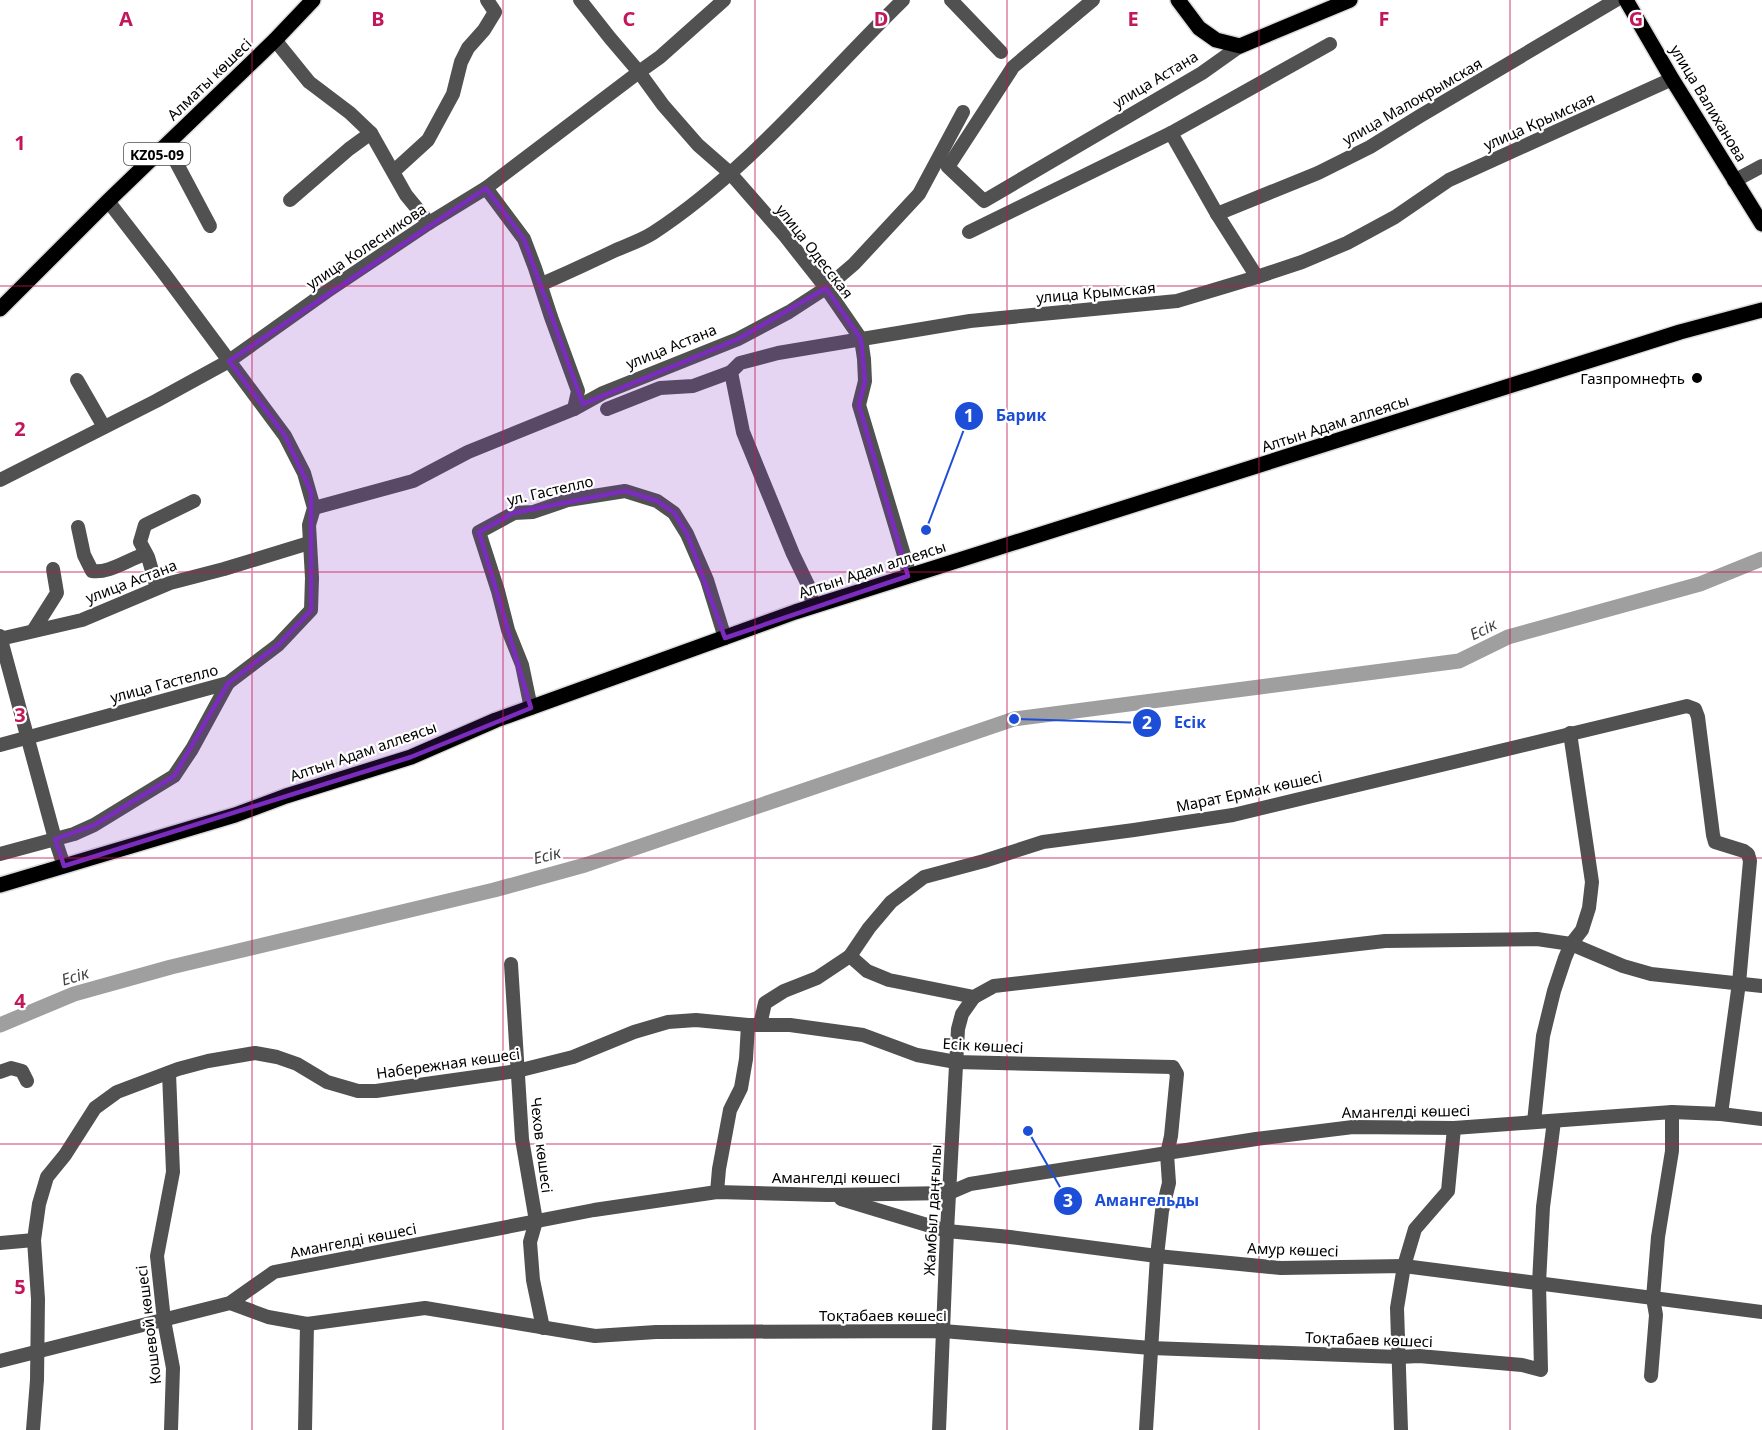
<svg xmlns="http://www.w3.org/2000/svg" width="1762" height="1430" font-family="'Noto Sans',sans-serif">
	<style>
		.lines { fill: none; stroke-linecap: round; stroke-linejoin: round }
		.river { stroke: #9f9f9f; stroke-width: 15 }
		.major-casing { stroke: #dbdbdb; stroke-width: 18 }
		.minor { stroke: #515151; stroke-width: 14 }
		.major { stroke: #000; stroke-width: 15 }
		.marked { fill: #7b2cbf; fill-opacity: 0.2; stroke: #7b2cbf; stroke-width: 4.5; stroke-linejoin: round }
		.grid { fill: none; stroke: #c2185b; stroke-width: 1.5; stroke-opacity: 0.55 }
		.poi-dot { fill: #000; stroke: #fff; stroke-width: 2 }
		.labels { text-anchor: middle; dominant-baseline: central; stroke-width: 4.5; stroke-linejoin: round; paint-order: stroke }
		.shield { fill: #fff; stroke: #4c4c4c; stroke-width: 1.5 }
		.shield-label { font-size: 14px; font-weight: bold; fill: #000 }
		.street-label { font-size: 15px; fill: #000; stroke: #fff }
		.poi-label { font-size: 15px; fill: #000; stroke: #fff; text-anchor: end }
		.water-label { font-size: 16px; font-style: italic; fill: #404040; stroke: #fff }
		.grid-label { font-size: 20px; text-anchor: middle; font-weight: bold; fill: #c2185b; stroke: #fff; stroke-width: 4.5; stroke-linejoin: round; paint-order: stroke }
		.leader { fill: none; stroke: #1d4ed8; stroke-width: 2 }
		.callout-dot { fill: #1d4ed8; stroke: #fff; stroke-width: 2 }
		.mark-label { font-size: 18px; text-anchor: middle; font-weight: bold; fill: #fff }
		.callout-label { font-size: 16px; text-anchor: middle; font-weight: bold; fill: #1d4ed8; stroke: #fff; stroke-width: 4.5; stroke-linejoin: round; paint-order: stroke }
	</style>
	<rect width="100%" height="100%" fill="#fff"/>
	<g class="lines">
		<polyline class="river" points="0,1025 74,994 171,967 494,890 585,865 1014,719 1459,661 1508,637 1700,584 1762,559"/>
		<defs>
			<g id="major">
				<polyline points="1178,0 1199,28 1216,40 1240,46 1350,0"/>
				<polyline points="1626,0 1672,79 1762,224"/>
				<polyline points="0,309 108,201 275,40 313,0"/>
				<polyline points="0,885 235,815 286,796 411,757 496,720 795,612 1680,332 1762,310"/>
			</g>
		</defs>
		<use href="#major" class="major-casing"/>
		<g class="minor">
			<polyline points="580,0 610,38 639,72 663,105 698,145 730,173 785,236 826,288 861,339 864,359 865,381 859,405 907,565 908,576"/>
			<polyline points="951,0 1001,52"/>
			<polyline points="1093,0 1013,67 948,167 984,201 1202,73 1240,46"/>
			<polyline points="275,40 309,82 350,113 371,133 406,195 429,223"/>
			<polyline points="1171,133 1217,214 1257,277"/>
			<polyline points="167,145 210,226"/>
			<polyline points="394,171 428,140 453,94 461,62 468,48 484,30 495,12 487,0"/>
			<polyline points="1734,181 1762,166"/>
			<polyline points="486,188 524,239 535,268 551,317 578,391 574,409"/>
			<polyline points="290,200 349,149 371,133"/>
			<polyline points="1217,214 1318,173 1370,147 1420,116 1616,0"/>
			<polyline points="969,232 1171,133 1330,44"/>
			<path d="M542,284C567,273 591,262 616,250C628,245 642,240 653,233C749,170 822,79 903,0"/>
			<polyline points="77,380 104,427"/>
			<polyline points="607,409 660,388 693,386 731,372"/>
			<polyline points="0,480 156,401 229,361 326,292 429,223 486,188 639,72 660,57 724,0"/>
			<polyline points="314,508 413,481 468,452 574,409 603,393 738,339 789,312 826,288 854,264 919,194 963,112"/>
			<path d="M78,527L84,555L92,571C109,574 130,558 146,554"/>
			<polyline points="157,588 148,557 140,542 145,525 194,501"/>
			<polyline points="813,606 809,587 793,554 743,432 731,372 740,363 778,353 970,321 1177,301 1257,277 1302,262 1347,243 1395,217 1449,180 1672,79"/>
			<polyline points="33,631 57,593 53,569"/>
			<polyline points="0,636 55,839 64,866"/>
			<polyline points="0,639 82,620 170,583 224,569 309,543"/>
			<polyline points="531,708 522,665 508,630 498,591 479,532 514,513 533,512 568,500 625,491 657,501 674,513 687,534 707,580 725,638"/>
			<polyline points="0,745 228,683 278,645 311,610 312,578 309,525 314,508 304,473 285,436 163,272 108,201"/>
			<polyline points="0,854 74,834 94,825 174,776 192,749 228,683"/>
			<polyline points="850,956 867,971 889,980 974,997 994,986 1385,941 1537,939 1571,944 1623,966 1651,974 1762,986"/>
			<polyline points="511,964 522,1139 536,1221 530,1242 533,1280 543,1328"/>
			<polyline points="760,1025 765,1003 784,991 817,978 850,956 869,928 891,902 924,877 984,861 1043,842 1134,830 1233,815 1687,706 1695,709 1698,717 1713,835 1715,842 1744,851 1748,854 1750,861 1739,983 1721,1114"/>
			<polyline points="0,1072 11,1068 22,1071 27,1081"/>
			<polyline points="169,1073 173,1172 157,1256 164,1320 173,1368 171,1430"/>
			<polyline points="1534,1122 1543,1036 1554,991 1565,958 1571,944 1582,930 1589,908 1592,882 1570,733"/>
			<polyline points="717,1192 719,1169 730,1110 741,1088 746,1059 748,1025"/>
			<polyline points="841,1199 947,1231 1010,1237 1157,1256 1281,1268 1404,1266 1762,1312"/>
			<polyline points="0,1243 34,1240"/>
			<polyline points="230,1303 268,1317 307,1324 425,1308 595,1336 656,1332 943,1331 1151,1348 1399,1357 1419,1356 1522,1365 1541,1370 1539,1283 1543,1207 1554,1121"/>
			<polyline points="0,1361 230,1303 274,1272 594,1210 717,1192 828,1195 949,1193 970,1184 1256,1139 1353,1127 1454,1128 1672,1112 1721,1114 1762,1119"/>
			<polyline points="1651,1376 1656,1315 1653,1298 1658,1237 1672,1151 1672,1112"/>
			<polyline points="33,1430 37,1380 38,1299 34,1240 39,1204 47,1177 65,1155 95,1108 117,1092 178,1069 208,1061 255,1053 277,1057 297,1064 327,1082 358,1091 376,1091 517,1071 573,1057 634,1032 668,1022 696,1020 748,1025 790,1025 863,1035 917,1055 956,1062 1173,1067 1177,1074 1171,1136 1167,1154 1169,1183 1162,1211 1157,1256 1146,1430"/>
			<polyline points="305,1430 307,1324"/>
			<polyline points="939,1430 947,1231 958,1029 962,1014 974,997"/>
			<polyline points="1401,1430 1397,1308 1404,1266 1415,1229 1448,1191 1454,1128"/>
		</g>
		<use href="#major" class="major"/>
	</g>
	<path class="marked" d="M486,188L524,239L583,404L738,339L826,288L861,339L865,381L859,405L908,576L725,638L687,534L674,513L657,501L625,491L514,513L479,532L531,708L411,757L64,866L55,839L94,825L174,776L228,683L278,645L311,610V492L285,436L229,361Z"/>
	<path class="grid" d="M252,0V1430M503,0V1430M755,0V1430M1007,0V1430M1259,0V1430M1510,0V1430M0,286H1762M0,572H1762M0,858H1762M0,1144H1762"/>
	<circle class="poi-dot" cx="1697" cy="378" r="6"/>
	<g class="labels">
		<rect class="shield" x="124" y="143" width="66" height="22" rx="4.5"/>
		<g class="shield-label">
			<text x="157" y="154">KZ05-09</text>
		</g>
		<g class="street-label">
			<text transform="translate(209 79) rotate(-44)">Алматы көшесі</text>
			<text transform="translate(1155 79) rotate(-31)">улица Астана</text>
			<text transform="translate(1412 101) rotate(-30)">улица Малокрымская</text>
			<text transform="translate(1709 103) rotate(59)">улица Валиханова</text>
			<text transform="translate(1539 121) rotate(-24)">улица Крымская</text>
			<text transform="translate(366 246) rotate(-34)">улица Колесникова</text>
			<text transform="translate(815 251) rotate(52)">улица Одесская</text>
			<text transform="translate(1096 292) rotate(-5)">улица Крымская</text>
			<text transform="translate(671 346) rotate(-22)">улица Астана</text>
			<text transform="translate(1335 423) rotate(-18)">Алтын Адам аллеясы</text>
			<text transform="translate(550 490) rotate(-13)">ул. Гастелло</text>
			<text transform="translate(872 569) rotate(-18)">Алтын Адам аллеясы</text>
			<text transform="translate(131 581) rotate(-21)">улица Астана</text>
			<text transform="translate(164 683) rotate(-15)">улица Гастелло</text>
			<text transform="translate(363 751) rotate(-19)">Алтын Адам аллеясы</text>
			<text transform="translate(1249 791) rotate(-12)">Марат Ермак көшесі</text>
			<text transform="translate(983 1045) rotate(3)">Есік көшесі</text>
			<text transform="translate(448 1063) rotate(-8)">Набережная көшесі</text>
			<text transform="translate(1406 1111) rotate(-1)">Амангелді көшесі</text>
			<text transform="translate(542 1145) rotate(83)">Чехов көшесі</text>
			<text x="836" y="1177">Амангелді көшесі</text>
			<text transform="translate(932 1210) rotate(-87)">Жамбыл даңғылы</text>
			<text transform="translate(353 1240) rotate(-11)">Амангелді көшесі</text>
			<text transform="translate(1293 1249) rotate(2)">Амур көшесі</text>
			<text x="883" y="1315">Тоқтабаев көшесі</text>
			<text transform="translate(148 1325) rotate(-97)">Кошевой көшесі</text>
			<text transform="translate(1369 1339) rotate(2)">Тоқтабаев көшесі</text>
		</g>
		<g class="poi-label">
			<text x="1685" y="378">Газпромнефть</text>
		</g>
		<g class="water-label">
			<text transform="translate(1483 629) rotate(-26)">Есік</text>
			<text transform="translate(547 855) rotate(-14)">Есік</text>
			<text transform="translate(75 976) rotate(-17)">Есік</text>
		</g>
	</g>
	<g class="grid-label">
		<text x="126" y="26">A</text>
		<text x="378" y="26">B</text>
		<text x="629" y="26">C</text>
		<text x="881" y="26">D</text>
		<text x="1133" y="26">E</text>
		<text x="1384" y="26">F</text>
		<text x="1636" y="26">G</text>
		<text x="20" y="150">1</text>
		<text x="20" y="436">2</text>
		<text x="20" y="722">3</text>
		<text x="20" y="1008">4</text>
		<text x="20" y="1294">5</text>
	</g>
	<path class="leader" d="M926 530L969 416M1014 719L1147 723M1028 1131L1068 1201"/>
	<g class="callout-dot">
		<circle cx="926" cy="530" r="6"/>
		<circle cx="1014" cy="719" r="6"/>
		<circle cx="1028" cy="1131" r="6"/>
		<circle cx="969" cy="416" r="15"/>
		<circle cx="1147" cy="723" r="15"/>
		<circle cx="1068" cy="1201" r="15"/>
	</g>
	<g class="mark-label">
		<text x="969" y="422">1</text>
		<text x="1147" y="729">2</text>
		<text x="1068" y="1207">3</text>
	</g>
	<g class="callout-label">
		<text x="1021" y="421">Барик</text>
		<text x="1190" y="728">Есік</text>
		<text x="1147" y="1206">Амангельды</text>
	</g>
</svg>
